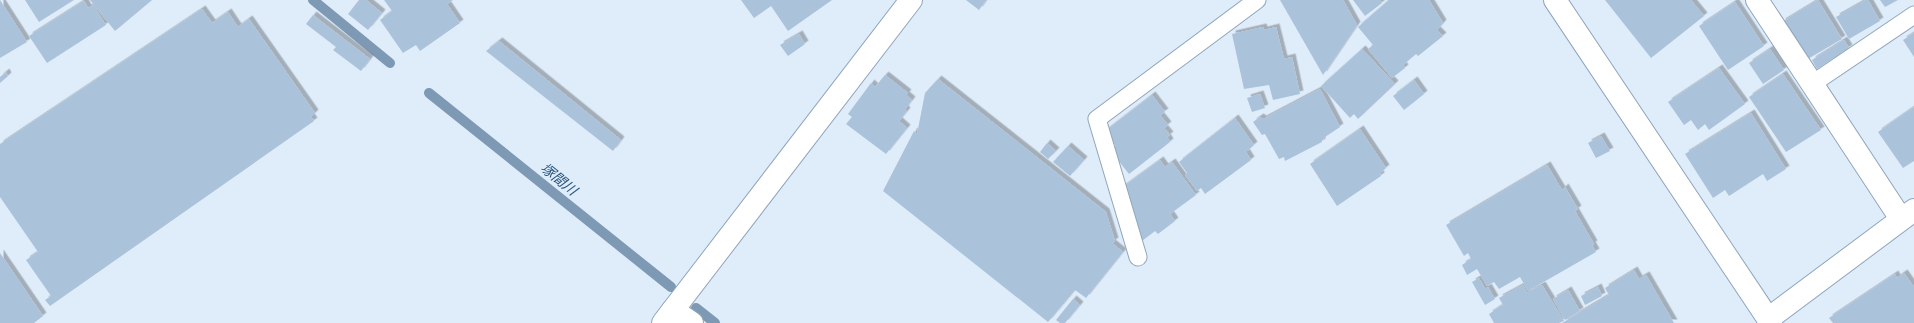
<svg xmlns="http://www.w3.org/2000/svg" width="1914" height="323" font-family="Poppins,'Noto Sans JP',sans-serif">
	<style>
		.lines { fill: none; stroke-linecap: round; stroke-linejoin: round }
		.stream { stroke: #7d99b3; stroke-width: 10 }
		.building { fill: #abc3da; filter: url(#shadow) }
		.lane-casing { stroke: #8fa6bc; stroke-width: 19 }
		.street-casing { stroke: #8fa6bc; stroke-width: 24 }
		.secondary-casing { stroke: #8fa6bc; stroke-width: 24 }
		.lane { stroke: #fff; stroke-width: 17 }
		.street { stroke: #fff; stroke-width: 22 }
		.secondary { stroke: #fff; stroke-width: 22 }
		.labels { text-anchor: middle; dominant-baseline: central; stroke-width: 3; stroke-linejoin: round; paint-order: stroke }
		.water-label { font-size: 14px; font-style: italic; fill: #28547a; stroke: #dfedfb }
	</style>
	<defs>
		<filter id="shadow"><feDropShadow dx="3.5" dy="-3.5" stdDeviation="0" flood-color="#0004"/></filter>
	</defs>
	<rect width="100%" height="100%" fill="#dfedfb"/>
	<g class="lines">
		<g class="stream">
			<polyline points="313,0 390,63"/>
			<polyline points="429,93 671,287"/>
			<polyline points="696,308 715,323"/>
		</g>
	</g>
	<g class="building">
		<polygon points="0,0 27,42 0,58"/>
		<polygon points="25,0 74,0 39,22"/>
		<polygon points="90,0 152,0 115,31"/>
		<polygon points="359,0 366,0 382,13 368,30 348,14"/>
		<polygon points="384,0 453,0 447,4 460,23 420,51 416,45 403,53 380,20 392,11"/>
		<polygon points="741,0 832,0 788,31 771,6 754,18"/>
		<polygon points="966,0 986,0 979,10"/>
		<polygon points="1280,0 1343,0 1357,25 1323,75"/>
		<polygon points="1353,0 1380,0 1382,3 1365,16"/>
		<polygon points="1389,0 1429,0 1443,23 1437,30 1443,36 1418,56 1416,54 1403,65 1405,68 1392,78 1368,49 1373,45 1358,27"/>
		<polygon points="1605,0 1691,0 1704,16 1651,58"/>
		<polygon points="1818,0 1842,39 1806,60 1782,22"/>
		<polygon points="1866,0 1868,0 1880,21 1849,39 1836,17"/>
		<polygon points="1880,0 1898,0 1885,7"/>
		<polygon points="84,1 88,8 93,5 106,25 47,63 29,36"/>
		<polygon points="1735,2 1764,46 1728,70 1699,26"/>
		<polygon points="202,9 212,23 228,12 238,27 249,19 315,113 311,117 314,121 50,306 45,300 51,296 26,260 38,252 0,197 0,144"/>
		<polygon points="313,15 370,59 361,71 333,50 336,47 306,24"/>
		<polygon points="1263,27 1264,30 1276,27 1284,59 1292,57 1300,94 1273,100 1269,85 1244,89 1232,34"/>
		<polygon points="1914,33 1914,57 1903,40"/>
		<polygon points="799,34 805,44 788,56 780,45"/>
		<polygon points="1844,40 1849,48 1817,69 1812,60"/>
		<polygon points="499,41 621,140 613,151 486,51"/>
		<polygon points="1362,49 1395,84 1358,119 1354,114 1350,118 1321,86"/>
		<polygon points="1770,49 1784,70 1763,84 1749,63"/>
		<polygon points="1719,68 1745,104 1709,130 1705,124 1698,130 1691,120 1684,125 1668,102"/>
		<polygon points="6,72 8,76 0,83 0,77"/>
		<polygon points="1783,74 1821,130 1786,152 1749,97"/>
		<polygon points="885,75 908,93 906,95 912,100 905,109 907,111 899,121 907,128 886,154 846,124 852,117 848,114 871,83 875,87"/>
		<polygon points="938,79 1106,212 1115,241 1112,243 1123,252 1086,298 1075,290 1048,322 883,191 914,131 917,134 925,93"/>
		<polygon points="1414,80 1424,94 1404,110 1393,96"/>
		<polygon points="1320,89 1340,127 1322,139 1322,142 1285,161 1284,157 1279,159 1265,134 1262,135 1253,122 1260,117 1263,119"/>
		<polygon points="1260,94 1265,108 1252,112 1247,98"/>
		<polygon points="1152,95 1165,112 1160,115 1168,125 1164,128 1170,135 1167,137 1170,142 1129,174 1110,150 1116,146 1104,132"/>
		<polygon points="1914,107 1914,161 1903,168 1878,132"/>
		<polygon points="1751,113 1786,169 1767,181 1763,174 1729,196 1725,190 1713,198 1685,154"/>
		<polygon points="1235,118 1254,145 1246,152 1251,160 1205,194 1201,188 1197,191 1185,175 1187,173 1179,162"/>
		<polygon points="1360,129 1386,168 1380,173 1381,176 1337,206 1310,164"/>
		<polygon points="1601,136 1610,151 1596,158 1588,143"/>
		<polygon points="1047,143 1056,151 1048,159 1040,152"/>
		<polygon points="1068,146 1084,160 1070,176 1053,162"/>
		<polygon points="1160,160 1165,167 1172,162 1196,195 1170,214 1175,221 1158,234 1155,231 1142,241 1132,229 1120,189"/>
		<polygon points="1547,165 1562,190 1565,187 1578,209 1575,211 1594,244 1592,245 1596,252 1528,291 1520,277 1499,289 1494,282 1487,286 1477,269 1467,275 1462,265 1471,259 1468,253 1464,256 1446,225"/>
		<polygon points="0,253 43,316 34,323 0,323"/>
		<polygon points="1634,270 1639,279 1646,275 1674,323 1562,323 1609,295 1605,288"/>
		<polygon points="1904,273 1914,287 1914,323 1833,323 1829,318 1895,274 1897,278"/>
		<polygon points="1479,278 1485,289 1488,287 1495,299 1485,305 1472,282"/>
		<polygon points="1523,285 1527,293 1542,285 1564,321 1559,323 1494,323 1489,314 1503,305 1499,298"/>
		<polygon points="1598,287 1602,296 1585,305 1581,296"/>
		<polygon points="1568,290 1580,311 1565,320 1553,299"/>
		<polygon points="1073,299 1080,305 1065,323 1060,323 1056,320"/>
	</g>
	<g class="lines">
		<defs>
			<g id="lane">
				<polyline points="1812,84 1914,15"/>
				<polyline points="1138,257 1097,119 1257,0"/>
			</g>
			<g id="street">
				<polyline points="1757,0 1901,219"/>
				<polyline points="673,310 692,323"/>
				<polyline points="1768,319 1914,210"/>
				<polyline points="663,323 911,0"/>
			</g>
			<polyline id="secondary" points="1555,0 1771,323"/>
		</defs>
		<use href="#lane" class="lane-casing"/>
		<use href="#street" class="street-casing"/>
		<use href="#secondary" class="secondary-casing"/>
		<use href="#lane" class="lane"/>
		<use href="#street" class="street"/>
		<use href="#secondary" class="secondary"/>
	</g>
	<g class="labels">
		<g class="water-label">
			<text transform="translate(559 179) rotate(39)">塚間川</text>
		</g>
	</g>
</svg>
